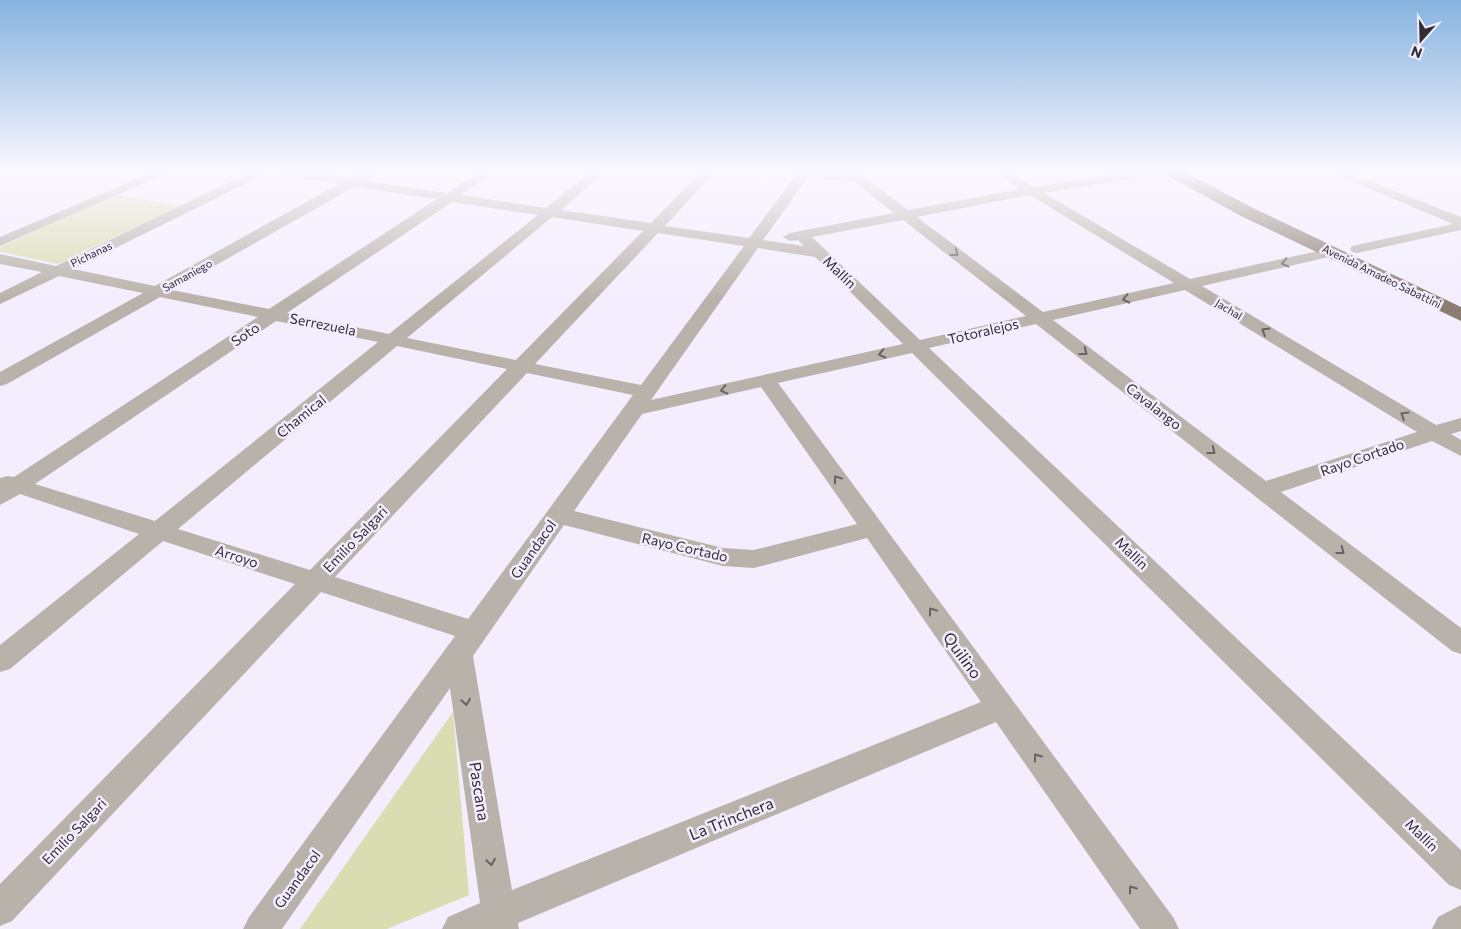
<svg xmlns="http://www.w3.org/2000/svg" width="1461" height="929" font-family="Commissioner,sans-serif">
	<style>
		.green { fill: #d9ddb2 }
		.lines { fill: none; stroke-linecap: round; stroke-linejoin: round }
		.minor { fill: #b9b2aa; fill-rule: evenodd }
		.major { fill: #8b7d70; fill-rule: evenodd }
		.oneway { stroke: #676264 }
		.labels { text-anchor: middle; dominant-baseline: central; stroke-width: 5; stroke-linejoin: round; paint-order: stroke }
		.far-street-label { font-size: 11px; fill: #302d35; stroke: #f3edfe }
		.street-label { font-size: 14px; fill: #302d35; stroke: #f3edfe }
		.near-street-label { font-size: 16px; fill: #302d35; stroke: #f3edfe }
	</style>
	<rect width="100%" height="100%" fill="#f3edfe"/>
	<g class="green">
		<polygon points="118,195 179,206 58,264 0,252 0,247"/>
		<polygon points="453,712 469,895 387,929 300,929"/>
	</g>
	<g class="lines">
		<g class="minor">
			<polygon points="158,170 175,170 0,246 0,237"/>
			<path d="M254,170H293L350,178L365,170H380L364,181L447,193L482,170H496L461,195L546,208L593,170H607L561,210L651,223L703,170H716L665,226L749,238L796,175L780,173L778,170H815L844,173L841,170H855L908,210L1020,189L991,170H1006L1034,187L1138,170H1167L1161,174L1044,193L1190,279L1332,248L1337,249L1339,252L1337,255L1202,286L1436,425L1461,418V431L1451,434L1461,440V456L1432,441L1281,492L1461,628V654L1452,651L1036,324L929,348L1461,850V890L1449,885L912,353L778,383L1173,917L1179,929H1140L996,722L518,923L519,929H442L448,917L480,903L450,688L282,929H243L249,917L455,636L321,592L12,921L0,926V884L295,584L163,541L10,669L0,672V645L139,534L20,494L0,505V478L8,476L14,477L258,317L160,297L7,384L0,386V372L143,293L59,276L0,304V293L42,272L0,264V254L56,266ZM267,173L339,184L155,286L73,269ZM808,177L855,182L894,213L790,233L783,237L790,241L798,240L804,246L763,240ZM354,187L437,199L269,309L172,290ZM1030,195L1174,283L1043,312L917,217ZM452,202L538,215L389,334L287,313ZM552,217L643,231L516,360L407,338ZM903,220L1026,316L920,340L812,237ZM658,233L744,246L641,385L535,364ZM758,248L815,257L903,344L651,400ZM1185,290L1417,432L1266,481L1053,320ZM276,321L378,342L155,521L35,484ZM397,346L507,369L310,570L178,529ZM527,373L633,395L468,619L335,577ZM761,387L857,524L754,550L723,548L574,511L642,414ZM564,525L723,566L754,568L867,538L981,702L512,890L473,656Z"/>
			<polygon points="1325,170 1342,170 1461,217 1461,230 1357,253 1352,252 1350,249 1352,246 1453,224"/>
			<polygon points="1461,905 1461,929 1432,929 1438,917"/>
		</g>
		<polygon class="major" points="1161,170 1181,170 1253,208 1461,307 1461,321 1241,216 1163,173"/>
	</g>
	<defs><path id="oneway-chevron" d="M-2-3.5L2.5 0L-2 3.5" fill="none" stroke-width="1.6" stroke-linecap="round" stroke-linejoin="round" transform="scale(1.25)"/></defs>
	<g class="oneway">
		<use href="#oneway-chevron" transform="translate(955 253) rotate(38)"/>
		<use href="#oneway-chevron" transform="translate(1285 263) rotate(167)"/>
		<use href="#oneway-chevron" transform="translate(1126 299) rotate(167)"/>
		<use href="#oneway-chevron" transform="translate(1265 331) rotate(-149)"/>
		<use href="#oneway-chevron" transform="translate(1084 352) rotate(38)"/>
		<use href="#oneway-chevron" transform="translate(882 354) rotate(167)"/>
		<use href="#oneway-chevron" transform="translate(724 390) rotate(167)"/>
		<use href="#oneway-chevron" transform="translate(1404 415) rotate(-149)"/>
		<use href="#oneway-chevron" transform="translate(1212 451) rotate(38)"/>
		<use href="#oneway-chevron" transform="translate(837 479) rotate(-126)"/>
		<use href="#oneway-chevron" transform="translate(1341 551) rotate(38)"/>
		<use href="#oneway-chevron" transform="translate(932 611) rotate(-126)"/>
		<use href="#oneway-chevron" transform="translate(466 702) rotate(81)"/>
		<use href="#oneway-chevron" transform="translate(1037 757) rotate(-126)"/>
		<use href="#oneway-chevron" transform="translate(491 862) rotate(81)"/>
		<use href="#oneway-chevron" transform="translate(1132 889) rotate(-126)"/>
	</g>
	<linearGradient id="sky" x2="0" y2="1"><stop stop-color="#86b3e0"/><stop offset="0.57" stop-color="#faf7ff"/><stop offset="1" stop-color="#faf7ff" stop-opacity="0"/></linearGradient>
	<rect width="1461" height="300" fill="url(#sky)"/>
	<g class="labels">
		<g class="far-street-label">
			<text transform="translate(91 254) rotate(-26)">Pichanas</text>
			<text transform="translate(187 275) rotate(-29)">Samaniego</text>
			<text transform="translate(1382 276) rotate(26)">Avenida Amadeo Sabattini</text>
			<text transform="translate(1229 309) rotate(31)">Jachal</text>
		</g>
		<g class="street-label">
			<text transform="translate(840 272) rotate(44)">Mallín</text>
			<text transform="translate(323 324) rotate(11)">Serrezuela</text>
			<text transform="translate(983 331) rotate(-13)">Totoralejos</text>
			<text transform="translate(245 334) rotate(-34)">Soto</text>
			<text transform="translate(1154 406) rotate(38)">Cavalango</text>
			<text transform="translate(301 416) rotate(-39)">Chamical</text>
			<text transform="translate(1362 457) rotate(-19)">Rayo Cortado</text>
			<text transform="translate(355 539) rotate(-46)">Emilio Salgari</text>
			<text transform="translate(685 547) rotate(13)">Rayo Cortado</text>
			<text transform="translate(533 549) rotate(-55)">Guandacol</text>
			<text transform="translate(1132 553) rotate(44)">Mallín</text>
			<text transform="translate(237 556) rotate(18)">Arroyo</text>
			<text transform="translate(74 831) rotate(-46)">Emilio Salgari</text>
			<text transform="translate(1422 835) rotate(44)">Mallín</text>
			<text transform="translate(297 879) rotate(-54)">Guandacol</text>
		</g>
		<g class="near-street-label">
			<text transform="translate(963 655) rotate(54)">Quilino</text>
			<text transform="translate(480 791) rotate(81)">Pascana</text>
			<text transform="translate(731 818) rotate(-22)">La Trinchera</text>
		</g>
	</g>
	<g transform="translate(1421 40) rotate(200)" stroke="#f3edfe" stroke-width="4" paint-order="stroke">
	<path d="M0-4L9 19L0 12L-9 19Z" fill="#302d35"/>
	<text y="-8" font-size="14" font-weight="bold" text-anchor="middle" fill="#302d35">N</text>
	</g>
</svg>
